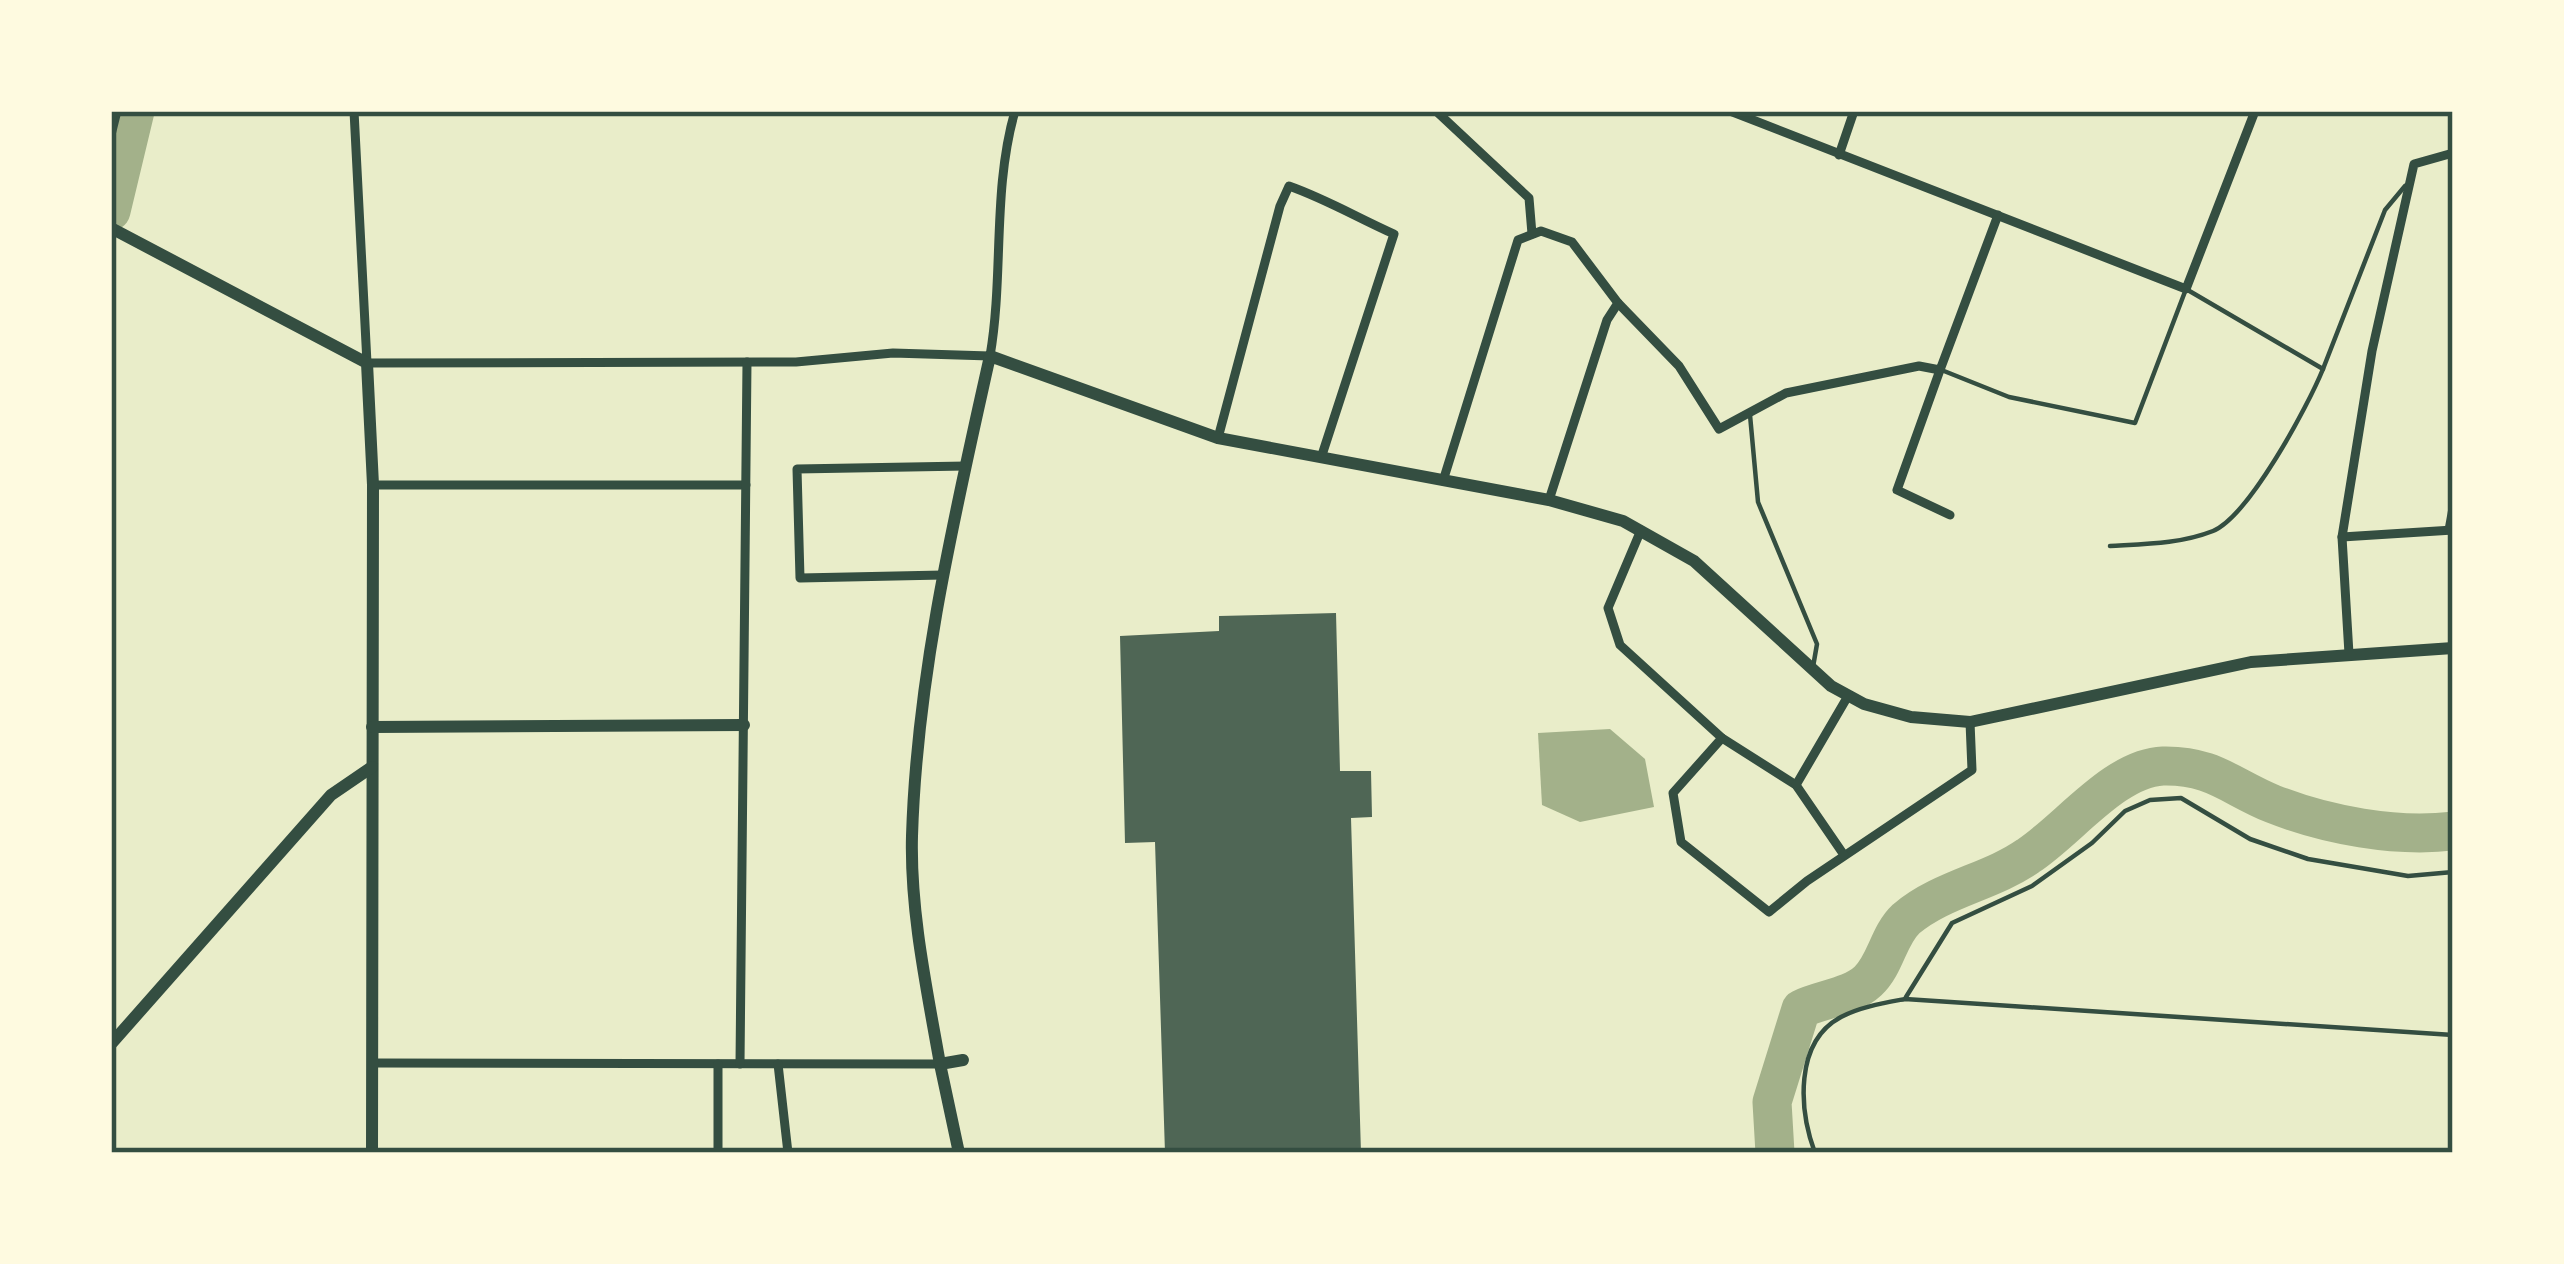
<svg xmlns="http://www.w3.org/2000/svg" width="2564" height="1264" font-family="Montserrat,sans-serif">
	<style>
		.water { fill: #a3b18a }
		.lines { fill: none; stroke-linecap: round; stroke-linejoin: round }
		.river { stroke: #a3b18a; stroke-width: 39 }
		.building { fill: #4f6655 }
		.path { stroke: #344e41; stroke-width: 4.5 }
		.service { stroke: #344e41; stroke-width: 4.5 }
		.minor { stroke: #344e41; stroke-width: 9 }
		.tertiary { stroke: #344e41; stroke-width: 12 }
		.neatline { fill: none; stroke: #344e41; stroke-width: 4.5 }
	</style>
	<rect width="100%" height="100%" fill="#e9edc9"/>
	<polygon class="water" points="1610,729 1645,759 1654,807 1580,822 1542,805 1538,733"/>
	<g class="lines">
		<g class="river">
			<polyline points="111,211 135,111"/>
			<path d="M1775,1153L1772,1102L1801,1009C1822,999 1851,997 1868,981C1886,964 1888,936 1906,919C1941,889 1991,882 2028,856C2068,830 2114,768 2163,766C2213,765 2231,787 2273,804C2326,825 2396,838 2453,831"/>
		</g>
	</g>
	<polygon class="building" points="1336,613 1340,771 1371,771 1372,817 1351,818 1361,1153 1165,1153 1155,842 1125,843 1120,636 1219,631 1219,616"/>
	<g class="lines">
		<g class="path">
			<polyline points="1906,997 1952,923 2032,886 2092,843 2125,811 2150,800 2181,798 2250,839 2308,859 2408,876 2453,872"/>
			<path d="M1815,1153C1799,1110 1794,1042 1841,1017C1860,1007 1884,1003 1905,999L2453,1035"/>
		</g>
		<g class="service">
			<polyline points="1944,371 2009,397 2135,423 2186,289 2323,369 2385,210 2405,186"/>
			<polyline points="1750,415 1758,502 1817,644 1813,667"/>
			<path d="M2110,546C2145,544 2180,544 2213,531C2249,516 2308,406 2323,369"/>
		</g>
		<g class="minor">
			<path d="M354,111L367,363L796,362L893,353L990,356C1004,275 992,191 1015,111"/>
			<polyline points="1436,111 1529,198 1532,234"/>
			<polyline points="1730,111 2186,289 2255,111"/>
			<polyline points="111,135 117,111"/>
			<polyline points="1839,155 1854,111"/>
			<polyline points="1618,303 1679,366 1719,429 1786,393 1919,366 1940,370 1998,215"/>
			<polyline points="1940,370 1897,490 1950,515"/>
			<path d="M1218,438L1280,206L1289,186C1326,199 1358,218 1394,234L1321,458"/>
			<polyline points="1443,481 1518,240 1541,231 1572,242 1618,303 1607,320 1549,500"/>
			<polyline points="373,485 746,485"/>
			<polyline points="1641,530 1608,608 1620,645 1722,738 1673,793 1681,842 1769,912 1807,881 1972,770 1970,722"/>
			<polyline points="2449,530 2453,508"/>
			<polyline points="2342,537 2453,530"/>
			<polyline points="943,575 800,578 797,469 966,466"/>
			<polyline points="2349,654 2342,537 2372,351 2414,164 2453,153"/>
			<polyline points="1722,738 1796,785 1844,855"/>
			<polyline points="1796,785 1848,696"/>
			<polyline points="374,1063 940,1064"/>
			<polyline points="740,1064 747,362"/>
			<polyline points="778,1064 788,1153"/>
			<polyline points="718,1153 718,1064"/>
		</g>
		<g class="tertiary">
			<polyline points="111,228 367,363 373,485 372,1153"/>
			<polyline points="372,727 744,725"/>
			<polyline points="111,1044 331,795 372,767"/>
			<path d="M940,1064C927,990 910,911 912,836C917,673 955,514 990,356L1218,438L1549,500L1623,521L1694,561L1831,686L1864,704L1911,717L1970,722L2251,662L2453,648"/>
			<polyline points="959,1153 940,1064 963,1060"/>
		</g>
	</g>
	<rect width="2564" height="1264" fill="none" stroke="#fefae0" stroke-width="228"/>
	<rect x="114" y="114" width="2336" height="1036" class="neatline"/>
</svg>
